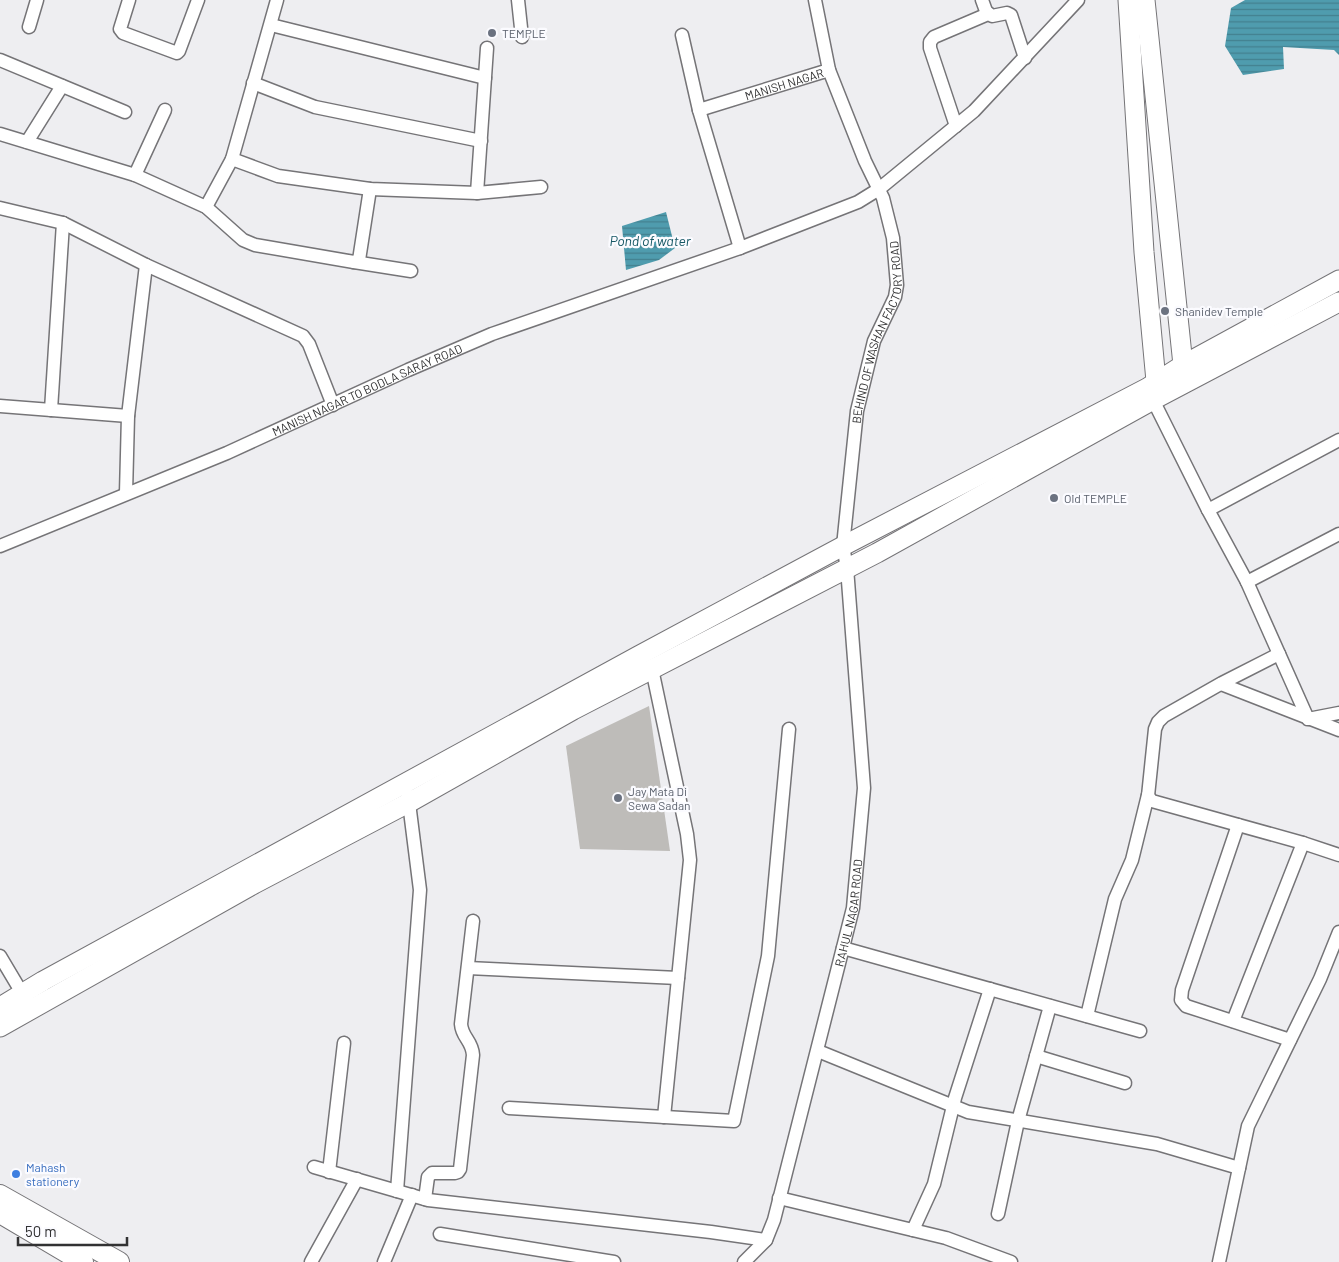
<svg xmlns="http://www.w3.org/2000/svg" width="1339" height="1262" font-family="Barlow,sans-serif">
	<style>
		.water { fill: url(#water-rules) }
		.building { fill: #bebcb9 }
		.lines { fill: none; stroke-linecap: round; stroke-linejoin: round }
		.street-casing { stroke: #757477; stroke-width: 15 }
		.secondary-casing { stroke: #757477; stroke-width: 21 }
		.primary-casing { stroke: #757477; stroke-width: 22 }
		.street { stroke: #fff; stroke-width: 12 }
		.secondary { stroke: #fff; stroke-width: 19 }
		.primary { stroke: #fff; stroke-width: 20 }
		.worship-dot { fill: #6b7280; stroke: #fbfbff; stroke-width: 2 }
		.shop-dot { fill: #3f7fe0; stroke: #fbfbff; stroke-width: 2 }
		.labels { text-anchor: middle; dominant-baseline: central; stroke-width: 4.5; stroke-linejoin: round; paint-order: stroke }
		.worship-label { font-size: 12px; fill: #5b616d; stroke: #fbfbff; text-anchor: start }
		.street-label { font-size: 12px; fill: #323233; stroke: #fbfbff }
		.shop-label { font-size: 12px; fill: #366cbe; stroke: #fbfbff; text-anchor: start }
		.water-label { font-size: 14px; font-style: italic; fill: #175865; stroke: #fbfbff }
	</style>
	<defs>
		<pattern id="water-rules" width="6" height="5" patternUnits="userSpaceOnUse" patternTransform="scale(1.25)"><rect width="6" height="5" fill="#4f9cae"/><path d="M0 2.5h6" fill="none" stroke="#42808e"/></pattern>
	</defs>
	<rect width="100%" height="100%" fill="#eeeef1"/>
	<g class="water">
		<polygon points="1245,0 1339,0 1339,55 1334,50 1283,47 1284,69 1243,75 1225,46 1231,8"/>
		<polygon points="666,212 675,248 659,260 626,270 622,226"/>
	</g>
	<polygon class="building" points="649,706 670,851 580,849 566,746"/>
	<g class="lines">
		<defs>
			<g id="street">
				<polyline points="129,0 120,29 123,33 177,53 179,51 198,0"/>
				<polyline points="277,0 232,159 278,176 370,189 477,193 541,187"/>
				<polyline points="518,0 522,37"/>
				<polyline points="982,0 986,11 992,16 1007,13 1011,15 1025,58"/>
				<polyline points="271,25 485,78"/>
				<polyline points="29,27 37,0"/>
				<polyline points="682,35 699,110 740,248 858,202 879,189 974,111 1078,0"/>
				<polyline points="0,60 125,112"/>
				<polyline points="253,83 315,107 481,141"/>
				<path id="s1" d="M699,110L829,70L815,0"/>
				<polyline points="956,126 930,48 930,42 934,37 988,14"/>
				<polyline points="0,134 135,175 206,207 243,240 255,245 354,262 359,260 370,189"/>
				<polyline points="27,142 62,86"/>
				<polyline points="135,175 165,110"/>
				<polyline points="477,193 487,48"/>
				<polyline points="206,207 232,159"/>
				<polyline points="0,208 63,223 146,265 303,336 309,344 333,405"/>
				<polyline points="354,262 411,271"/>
				<polyline points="1150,394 1208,510 1247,582 1308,719 1339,713"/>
				<polyline points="0,406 128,416"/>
				<polyline points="51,410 63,223"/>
				<polyline points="126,493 128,416 146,265"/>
				<polyline points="1208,510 1339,440"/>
				<path id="s2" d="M0,546L227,453L408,370L492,334L740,248"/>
				<polyline points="1247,582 1339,534"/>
				<polyline points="1279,654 1222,683 1164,716 1158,722 1155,729 1148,796 1152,801 1303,843 1339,855"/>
				<polyline points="652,669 687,834 690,860 664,1117"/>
				<polyline points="1221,684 1339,730"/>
				<polyline points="1238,825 1182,990 1181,1000 1186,1006 1290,1040"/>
				<polyline points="843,948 1140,1031"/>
				<polyline points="0,956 22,993"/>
				<polyline points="468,968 678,978"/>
				<polyline points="1087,1016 1115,899 1132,860 1148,795"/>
				<polyline points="1233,1021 1303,843"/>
				<polyline points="818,1051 968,1112 1157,1144 1239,1168"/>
				<polyline points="1036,1056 1125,1083"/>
				<polyline points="509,1108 734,1121 768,956 789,729"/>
				<polyline points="314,1167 428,1200 711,1232 766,1240"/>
				<polyline points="329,1172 344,1043"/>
				<polyline points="397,1191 420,890 408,795"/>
				<polyline points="779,1198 946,1238 1011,1262"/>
				<path d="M425,1199L428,1177L432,1173H455L458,1172L460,1169L473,1055C472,1040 462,1038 461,1024L473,921"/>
				<polyline points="998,1214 1018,1121 1050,1006"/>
				<polyline points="913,1230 934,1184 955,1098 990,989"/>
				<polyline points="440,1234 614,1262"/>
				<polyline points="311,1262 357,1179"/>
				<polyline points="384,1262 412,1195"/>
				<path id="s3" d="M744,1262L766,1240L774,1220L853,908L864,788L847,568L843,546L857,411L874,341L895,297L897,285L893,238L883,198L865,161L829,70"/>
				<polyline points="1219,1262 1248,1126 1320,979 1339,932"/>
			</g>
			<g id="secondary">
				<polyline points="1128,0 1144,252 1156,381"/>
				<polyline points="1145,0 1183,365"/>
				<polyline points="0,1007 43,981 638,656 843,546 1147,388 1183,365 1339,280"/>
				<polyline points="0,1027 254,884 410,802 573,710 877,553 1153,400 1339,302"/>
			</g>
			<g id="primary">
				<polyline points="0,1195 119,1262"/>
				<polyline points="0,1213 83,1262"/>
			</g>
		</defs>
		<use href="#street" class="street-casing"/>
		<use href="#secondary" class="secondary-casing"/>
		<use href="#primary" class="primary-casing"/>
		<use href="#street" class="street"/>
		<use href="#secondary" class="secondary"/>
		<use href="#primary" class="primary"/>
	</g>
	<g class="worship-dot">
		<circle cx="492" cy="33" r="5"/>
		<circle cx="1165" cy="311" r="5"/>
		<circle cx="1054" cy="498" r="5"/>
		<circle cx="618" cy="798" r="5"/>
	</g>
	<circle class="shop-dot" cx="16" cy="1174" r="5"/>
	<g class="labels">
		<g class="worship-label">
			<text x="502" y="33">TEMPLE</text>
			<text x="1175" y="311">Shanidev Temple</text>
			<text x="1064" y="498">Old TEMPLE</text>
			<text x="628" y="791">Jay Mata Di<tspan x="628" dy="14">Sewa Sadan</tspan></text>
		</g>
		<g class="street-label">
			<text stroke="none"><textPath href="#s1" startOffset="89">MANISH NAGAR</textPath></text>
			<text stroke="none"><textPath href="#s3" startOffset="956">BEHIND OF WASHAN FACTORY ROAD</textPath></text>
			<text stroke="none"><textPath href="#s2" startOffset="399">MANISH NAGAR TO BODLA SARAY ROAD</textPath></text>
			<text stroke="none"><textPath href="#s3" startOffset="369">RAHUL NAGAR ROAD</textPath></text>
		</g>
		<g class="shop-label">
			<text x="26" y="1167">Mahash<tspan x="26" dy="14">stationery</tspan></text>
		</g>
		<g class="water-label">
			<text x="650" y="240">Pond of water</text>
		</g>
	</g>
	<path d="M18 1237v8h109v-8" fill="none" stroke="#323233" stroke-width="2.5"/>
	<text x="25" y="1237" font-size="15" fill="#323233" stroke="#fbfbff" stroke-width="4" paint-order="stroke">50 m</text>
</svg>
